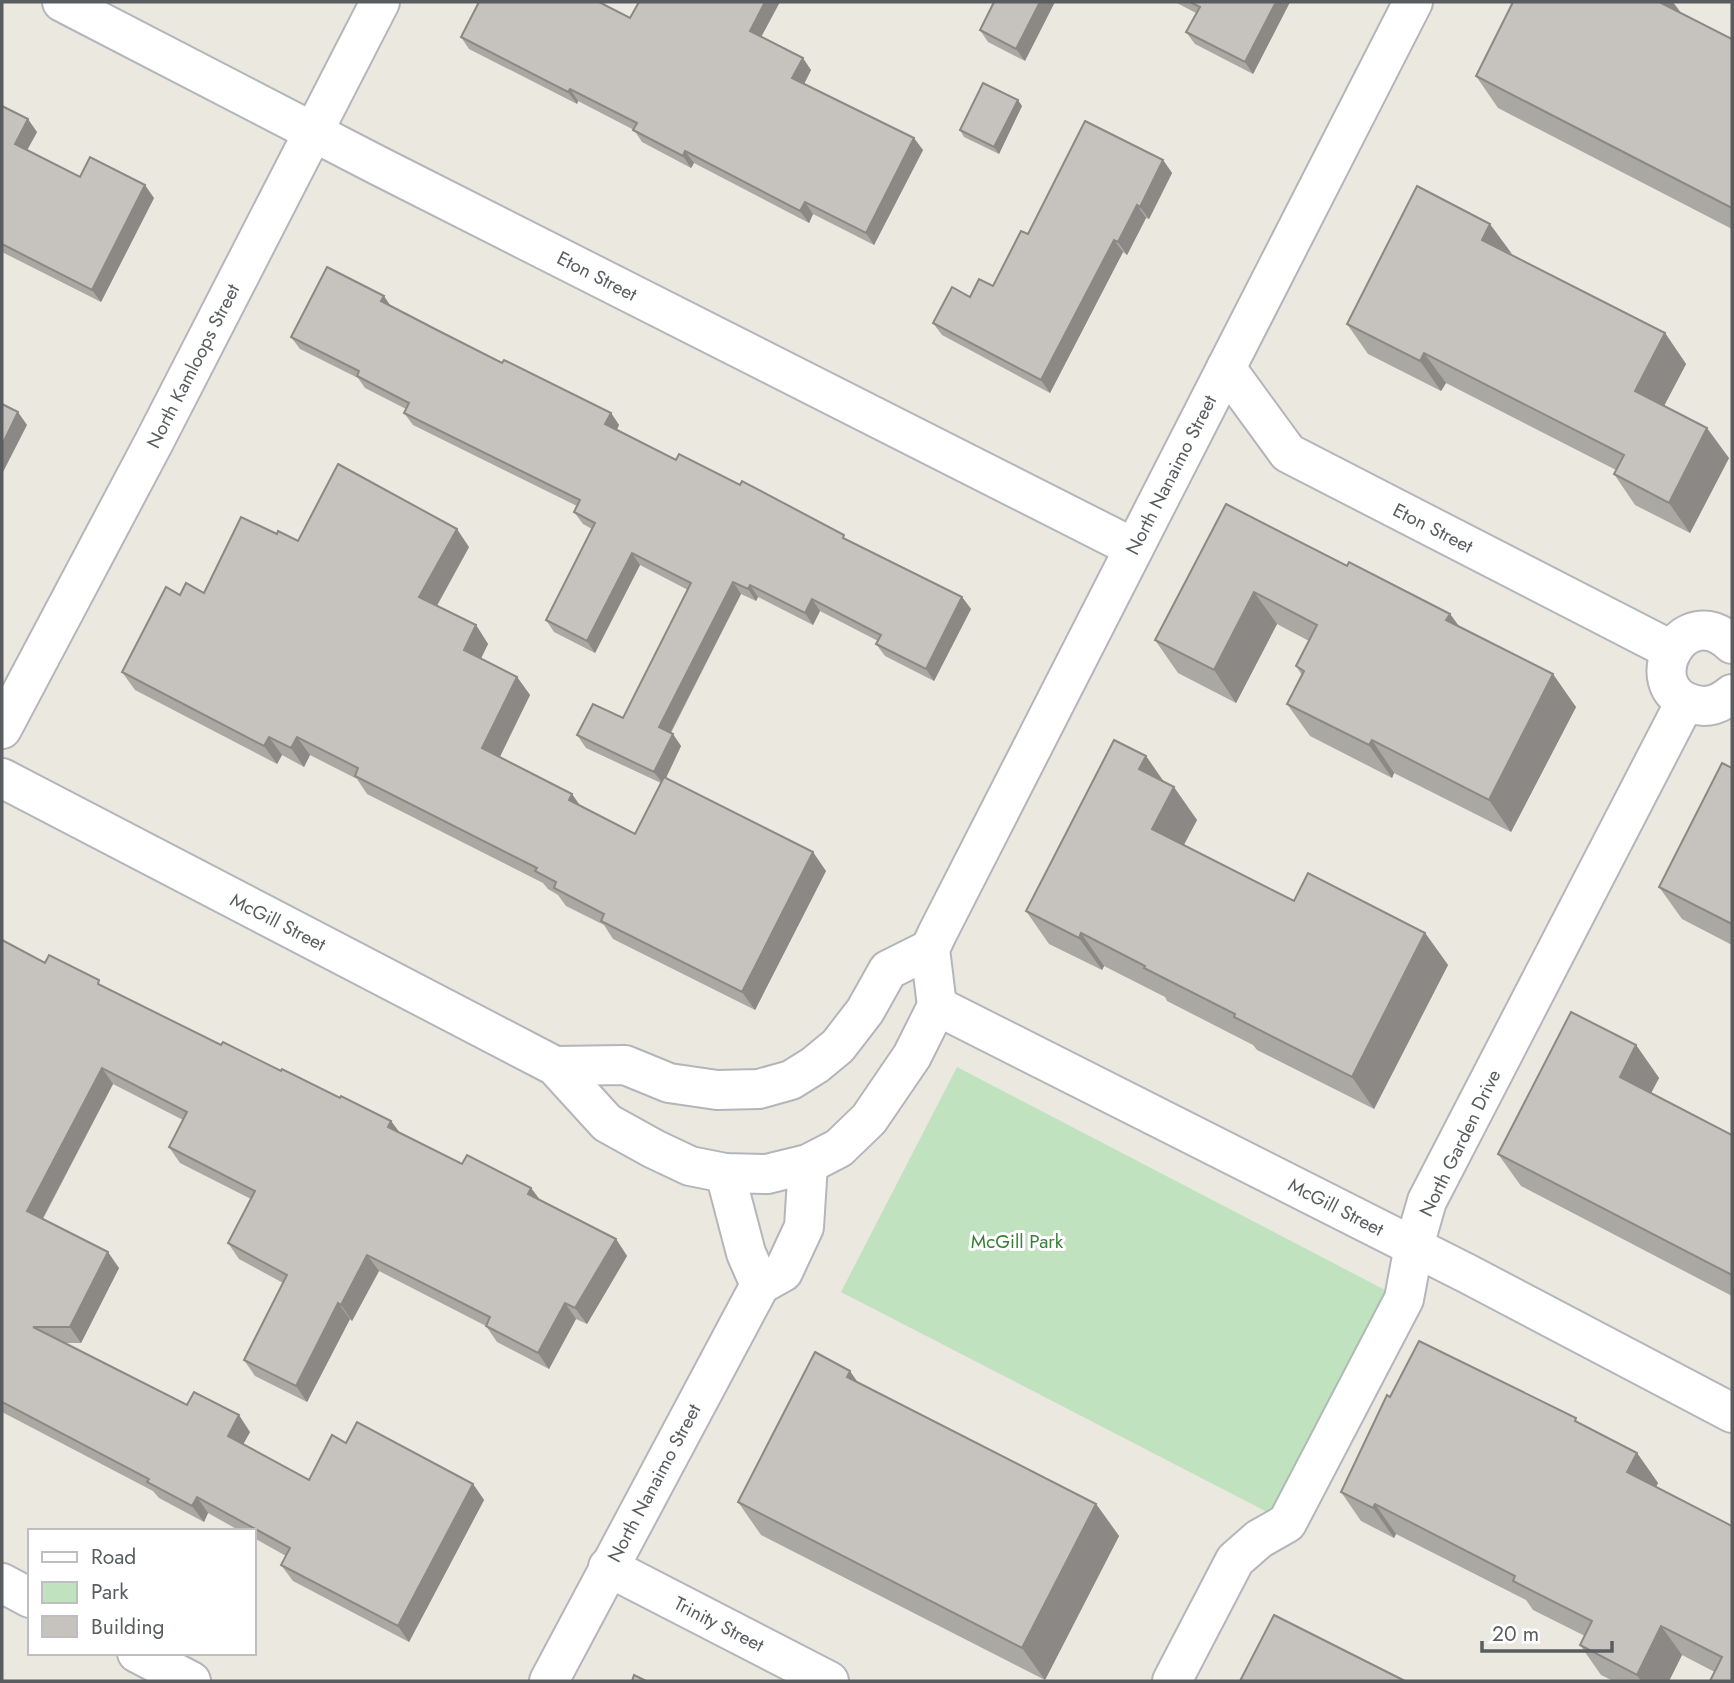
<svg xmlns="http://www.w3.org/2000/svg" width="1734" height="1683" font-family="Jost,sans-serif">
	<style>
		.green { fill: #c0e2be }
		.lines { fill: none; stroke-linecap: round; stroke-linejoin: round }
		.minor-casing { stroke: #b3b6ba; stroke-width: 42 }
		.secondary-casing { stroke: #b2b6ba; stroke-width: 42 }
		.minor { stroke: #fff; stroke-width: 38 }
		.secondary { stroke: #fff; stroke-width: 38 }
		.wall { fill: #aaa8a3 }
		.shaded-wall { fill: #8b8885 }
		.building { fill: #c6c3be; stroke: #8b8885; stroke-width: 2 }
		.labels { text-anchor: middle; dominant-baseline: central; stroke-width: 6; stroke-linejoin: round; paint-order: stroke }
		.street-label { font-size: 19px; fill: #595d60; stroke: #fff }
		.park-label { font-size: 19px; fill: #3a7f39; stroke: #fff }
	</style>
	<rect width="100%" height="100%" fill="#ebe8e0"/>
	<polygon class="green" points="957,1067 1387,1291 1273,1515 841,1292"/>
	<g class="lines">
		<defs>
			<g id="minor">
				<polyline points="62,2 377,165 1134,548"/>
				<polyline points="1226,368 1288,453 1671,650"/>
				<path d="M1732,644C1683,597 1636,687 1692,704C1708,709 1720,704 1732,694"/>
				<polyline points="2,729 154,442 380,2"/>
				<polyline points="937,1006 1468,1274 1732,1413"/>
				<polyline points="725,1173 746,1253 760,1285"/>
				<polyline points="608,1567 829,1681"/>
				<polyline points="2,1583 30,1598"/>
				<polyline points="137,1653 191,1681"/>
				<polyline points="549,1681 760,1285 783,1272 804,1227 808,1164"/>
				<polyline points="1172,1681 1235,1560 1259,1539 1287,1523 1404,1299 1414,1246 1427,1201 1685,702"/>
			</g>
			<g id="secondary">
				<polyline points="2,778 555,1066 607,1123 654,1149 690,1166 725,1173 767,1174 808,1164 839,1148 869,1119 912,1056 937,1006 930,949 937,934 1413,2"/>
				<polyline points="555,1066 625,1065 669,1083 717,1090 759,1089 791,1080 815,1065 838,1046 865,1011 888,970 930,949"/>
			</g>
		</defs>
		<use href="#minor" class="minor-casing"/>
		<use href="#secondary" class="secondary-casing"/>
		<use href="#minor" class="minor"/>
		<use href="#secondary" class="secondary"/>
	</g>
	<g class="wall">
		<polygon points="994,2 1025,61 988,42 980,30"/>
		<polygon points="1175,2 1290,2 1253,74 1195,44 1186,32 1196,13"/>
		<polygon points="1681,13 1732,39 1732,229 1498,108 1476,76"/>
		<polygon points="630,18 762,37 811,70 804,84 923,150 874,245 813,214 809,223 694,163 691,168 642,142 634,130 578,101 577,104 469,49 461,37"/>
		<polygon points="2,106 37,132 27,150 80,177 154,198 101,302 2,252"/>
		<polygon points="1022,106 999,154 964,137 960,130"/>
		<polygon points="1163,160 1172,173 1149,219 1146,218 1127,255 1123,252 1050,393 942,335 933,323 970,297 993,286 1028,234"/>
		<polygon points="1511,254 1665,333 1686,364 1664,406 1729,458 1690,533 1635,505 1614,474 1616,470 1446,383 1441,391 1368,354 1347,324"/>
		<polygon points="390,305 502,363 611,413 619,425 617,429 676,460 849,541 962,597 971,609 934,681 885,656 876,644 878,641 820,611 813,625 758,597 756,601 741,594 671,733 681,746 666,778 826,871 755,1010 613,939 604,925 566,906 558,895 548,889 543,883 367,794 357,779 310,755 304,767 282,755 277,764 135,690 122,672 180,595 204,593 277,534 298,541 469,547 437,606 476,625 488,644 481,659 517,677 530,695 499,757 572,794 580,806 635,834 661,783 586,748 577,735 623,718 688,590 640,565 595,653 554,632 546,620 592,529 583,524 574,512 577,506 413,425 404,413 406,409 365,388 358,378 300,349 291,337"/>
		<polygon points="1226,504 1347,566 1450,614 1459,626 1576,707 1511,832 1394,773 1392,778 1310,736 1287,704 1302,675 1296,666 1309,641 1277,624 1236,703 1178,673 1155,640"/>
		<polygon points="1146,756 1163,782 1197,820 1184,845 1294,901 1425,933 1448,965 1374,1109 1257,1050 1253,1045 1167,1001 1165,997 1104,966 1102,970 1049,944 1026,911"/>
		<polygon points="1732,768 1732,945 1682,919 1659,887"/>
		<polygon points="2,940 45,963 103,987 221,1045 391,1121 399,1132 462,1164 531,1188 540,1200 616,1239 627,1256 587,1324 576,1319 549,1369 497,1342 486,1326 379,1271 352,1321 350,1319 307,1402 255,1376 244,1360 283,1283 239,1259 228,1243 251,1199 180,1163 169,1147 183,1120 113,1084 43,1219 119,1268 81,1343 64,1343 187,1405 250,1432 243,1444 309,1480 346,1443 473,1484 484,1500 409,1642 293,1581 281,1565 286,1556 254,1538 254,1531 240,1531 208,1513 204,1522 159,1498 153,1491 2,1412"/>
		<polygon points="1636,1045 1659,1078 1651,1093 1732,1135 1732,1296 1521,1186 1498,1154"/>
		<polygon points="858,1382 1096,1504 1119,1536 1045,1680 761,1535 738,1502"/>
		<polygon points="1390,1397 1581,1424 1637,1453 1658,1483 1656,1487 1732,1681 1682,1655 1669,1681 1613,1681 1601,1675 1580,1645 1585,1636 1533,1610 1526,1600 1396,1534 1394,1538 1361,1521 1341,1492"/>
	</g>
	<g class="shaded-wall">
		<polygon points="765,2 780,2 758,43 750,31"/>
		<polygon points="1040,2 1055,2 1025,61 1016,49"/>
		<polygon points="1276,2 1290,2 1253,74 1245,62"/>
		<polygon points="1662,2 1673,2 1690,25 1661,3"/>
		<polygon points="803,58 811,70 801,90 792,78"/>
		<polygon points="570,89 578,101 577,104 568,92"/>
		<polygon points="1018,100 1022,106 999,154 994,147"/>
		<polygon points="28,119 37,132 24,156 15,144"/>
		<polygon points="914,138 923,150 874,245 866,233"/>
		<polygon points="685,151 694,163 691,168 683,156"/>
		<polygon points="1163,160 1172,173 1149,219 1140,207"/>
		<polygon points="145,185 154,198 101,302 92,290"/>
		<polygon points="805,202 813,214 809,223 800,211"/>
		<polygon points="1137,205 1146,218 1127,255 1118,242"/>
		<polygon points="1490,224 1512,254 1482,240"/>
		<polygon points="1114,240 1123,252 1050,393 1041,380"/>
		<polygon points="384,296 392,308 381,301"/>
		<polygon points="1665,333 1686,364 1656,421 1635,391"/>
		<polygon points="1424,353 1446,383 1441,391 1420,361"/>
		<polygon points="18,412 27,425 2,474 2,445"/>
		<polygon points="611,413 619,425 614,436 605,424"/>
		<polygon points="1707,428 1729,458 1690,533 1669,503"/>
		<polygon points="457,529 469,547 431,616 419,597"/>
		<polygon points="632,553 640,565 595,653 587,641"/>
		<polygon points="733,582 741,594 667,739 659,727"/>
		<polygon points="750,585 758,597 756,601 748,589"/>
		<polygon points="1254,592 1277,624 1236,703 1214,670"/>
		<polygon points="962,597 971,609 934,681 926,669"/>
		<polygon points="812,599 820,611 813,625 805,613"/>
		<polygon points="1450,614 1473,646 1446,620"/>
		<polygon points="476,625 488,644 476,668 464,650"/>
		<polygon points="1553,674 1576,707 1511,832 1489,800"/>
		<polygon points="517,677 530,695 495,767 482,748"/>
		<polygon points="673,734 681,746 663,784 654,772"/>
		<polygon points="269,737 282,755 277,764 264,746"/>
		<polygon points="297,737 310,755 304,767 291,748"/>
		<polygon points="1372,740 1394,773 1392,778 1369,745"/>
		<polygon points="1146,756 1169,789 1139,769"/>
		<polygon points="1174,787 1197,820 1175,861 1152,829"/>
		<polygon points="572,794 585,813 569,800"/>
		<polygon points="813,852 826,871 755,1010 742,992"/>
		<polygon points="1081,933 1104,966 1102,970 1079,938"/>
		<polygon points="1425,933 1448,965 1374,1109 1352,1077"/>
		<polygon points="1636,1045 1659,1078 1642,1110 1620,1077"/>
		<polygon points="102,1068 113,1084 38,1227 27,1211"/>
		<polygon points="391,1121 403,1137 388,1127"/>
		<polygon points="531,1188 543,1204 528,1194"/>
		<polygon points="616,1239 627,1256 587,1324 575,1308"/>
		<polygon points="108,1252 119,1268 81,1343 70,1327"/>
		<polygon points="367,1255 379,1271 352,1321 341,1305"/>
		<polygon points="338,1303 350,1319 307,1402 296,1386"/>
		<polygon points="565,1303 576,1319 549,1369 538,1353"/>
		<polygon points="850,1371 872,1403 847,1377"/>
		<polygon points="239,1415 250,1432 239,1452 228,1436"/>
		<polygon points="1637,1453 1658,1483 1648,1502 1627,1472"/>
		<polygon points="473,1484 484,1500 409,1642 398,1626"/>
		<polygon points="197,1497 208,1513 204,1522 192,1506"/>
		<polygon points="1096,1504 1119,1536 1045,1680 1022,1648"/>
		<polygon points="1375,1504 1396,1534 1394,1538 1373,1508"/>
		<polygon points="1661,1626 1682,1655 1669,1681 1641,1681 1637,1675"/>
	</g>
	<g class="building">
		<polygon points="479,2 599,2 630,18 639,2 765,2 750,31 803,58 792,78 914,138 866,233 805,202 800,211 685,151 683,156 633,130 637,123 570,89 568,92 461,37"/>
		<polygon points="994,2 1040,2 1016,49 980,30"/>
		<polygon points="1190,2 1276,2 1245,62 1186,32 1200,7"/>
		<polygon points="1513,2 1662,2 1661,3 1732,39 1732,208 1476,76"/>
		<polygon points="983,83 1018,100 994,147 960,130"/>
		<polygon points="2,106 28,119 15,144 80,177 90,157 145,185 92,290 2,244"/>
		<polygon points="1085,121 1163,160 1140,207 1137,205 1118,242 1114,240 1041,380 933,323 952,287 970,297 979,279 993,286 1021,231 1028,234"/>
		<polygon points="1417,186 1490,224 1482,240 1665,333 1635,391 1707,428 1669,503 1614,474 1624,455 1424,353 1420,361 1347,324"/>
		<polygon points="327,267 384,296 381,301 435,329 502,363 504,360 611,413 605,424 676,460 679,454 740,485 742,481 844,535 843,538 962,597 926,669 876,644 881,635 812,599 805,613 750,585 748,589 733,582 659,727 673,734 654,772 577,735 593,704 623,718 691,583 632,553 587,641 546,620 595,523 574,512 580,500 404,413 409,403 357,376 359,371 291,337"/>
		<polygon points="2,404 18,412 2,445"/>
		<polygon points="338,464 457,529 419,597 476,625 464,650 517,677 482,748 572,794 569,800 635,834 664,777 813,852 742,992 601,921 604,914 554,888 556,882 535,871 537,868 355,776 358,768 297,737 291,748 269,737 264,746 122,672 166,587 180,595 186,583 204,593 241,517 277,534 278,531 298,541"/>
		<polygon points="1226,504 1347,566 1349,562 1450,614 1446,620 1553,674 1489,800 1372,740 1369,745 1287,704 1304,671 1296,666 1317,625 1254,592 1214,670 1155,640"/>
		<polygon points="1114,740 1146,756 1139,769 1174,787 1152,829 1294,901 1308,873 1425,933 1352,1077 1234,1017 1235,1014 1144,968 1145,966 1081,933 1079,938 1026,911"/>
		<polygon points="1722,763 1732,768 1732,924 1659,887"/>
		<polygon points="2,940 45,963 49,955 99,980 98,984 221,1045 223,1042 281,1071 282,1069 340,1098 341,1096 391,1121 388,1127 462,1164 467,1155 531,1188 528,1194 616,1239 575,1308 565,1303 538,1353 486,1326 490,1317 367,1255 341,1305 338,1303 296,1386 244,1360 287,1275 228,1243 255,1191 169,1147 187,1112 102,1068 27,1211 108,1252 70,1327 33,1327 187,1405 194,1392 239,1415 228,1436 309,1480 332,1435 346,1443 357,1422 473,1484 398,1626 281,1565 290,1548 197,1497 192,1506 147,1482 149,1479 2,1402"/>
		<polygon points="1571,1012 1636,1045 1620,1077 1732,1135 1732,1275 1498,1154"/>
		<polygon points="1419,1341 1576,1418 1575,1421 1637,1453 1627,1472 1732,1526 1732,1681 1710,1681 1722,1657 1661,1626 1637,1675 1580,1645 1592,1621 1513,1581 1515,1576 1375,1504 1373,1508 1341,1492 1387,1395 1390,1397"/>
		<polygon points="815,1352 850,1371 847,1377 1096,1504 1022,1648 738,1502"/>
		<polygon points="1274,1615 1405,1681 1240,1681"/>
		<polygon points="634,1675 646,1681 632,1681"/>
	</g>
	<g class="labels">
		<g class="street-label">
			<text transform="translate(597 276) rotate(27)">Eton Street</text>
			<text transform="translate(193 366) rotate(-63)">North Kamloops Street</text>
			<text transform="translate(1171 475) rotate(-63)">North Nanaimo Street</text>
			<text transform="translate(1433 528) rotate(27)">Eton Street</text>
			<text transform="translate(278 922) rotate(27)">McGill Street</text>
			<text transform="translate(1460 1143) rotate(-64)">North Garden Drive</text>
			<text transform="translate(1336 1207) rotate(27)">McGill Street</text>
			<text transform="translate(654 1483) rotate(-62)">North Nanaimo Street</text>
			<text transform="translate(719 1624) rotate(27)">Trinity Street</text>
		</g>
		<g class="park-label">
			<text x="1017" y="1241">McGill Park</text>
		</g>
	</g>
	<rect width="1734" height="1683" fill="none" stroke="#595d60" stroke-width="7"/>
	<rect x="28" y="1529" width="228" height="126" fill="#ffffff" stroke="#bdbebf" stroke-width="2"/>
	<rect x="42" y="1552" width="35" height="10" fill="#ffffff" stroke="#bdbebf" stroke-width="2"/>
	<text x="91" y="1564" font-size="21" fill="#595d60">Road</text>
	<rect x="42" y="1582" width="35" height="21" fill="#c0e2be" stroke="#bdbebf" stroke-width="2"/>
	<text x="91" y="1599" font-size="21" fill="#595d60">Park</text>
	<rect x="42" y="1616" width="35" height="21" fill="#c6c3be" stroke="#bdbebf" stroke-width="2"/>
	<text x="91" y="1634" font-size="21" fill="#595d60">Building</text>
	<path d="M1482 1641v10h130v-10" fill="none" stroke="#595d60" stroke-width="3.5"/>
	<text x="1492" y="1641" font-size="21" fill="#595d60" stroke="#ffffff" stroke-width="5" paint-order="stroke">20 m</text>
</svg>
